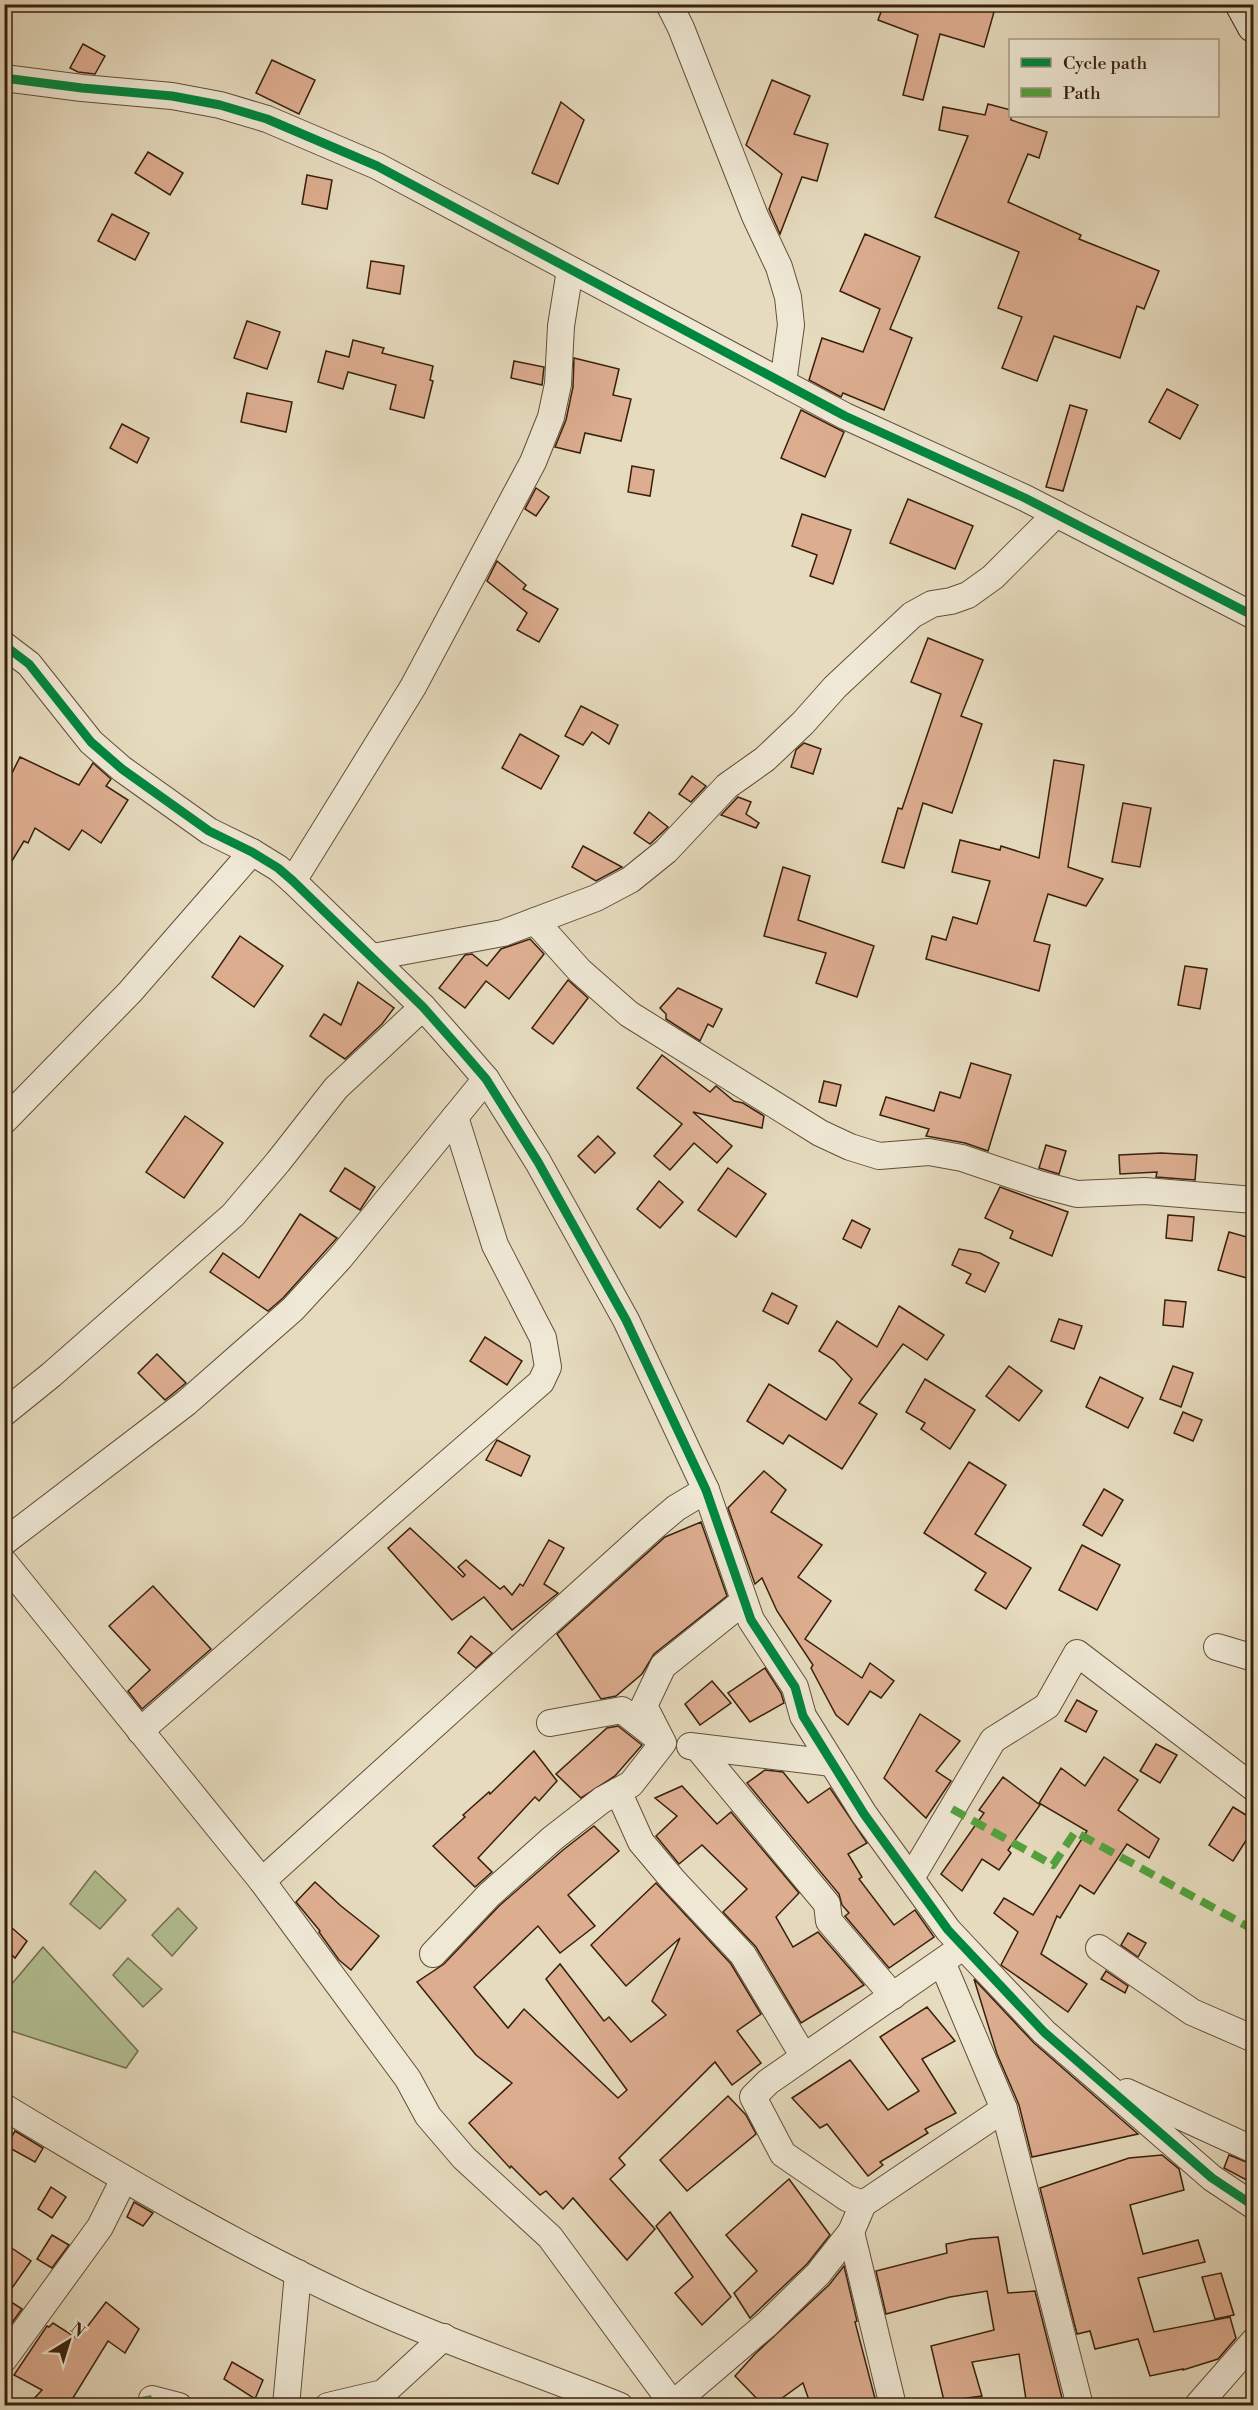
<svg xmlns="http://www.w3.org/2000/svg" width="1258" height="2410" font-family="'Libre Bodoni',serif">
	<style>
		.green { fill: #b3c093; stroke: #75704f; stroke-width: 1.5 }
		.building { fill: #ddad90; stroke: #37200b; stroke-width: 1.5 }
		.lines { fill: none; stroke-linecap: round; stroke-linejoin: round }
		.street-casing { stroke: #634f38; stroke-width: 28 }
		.secondary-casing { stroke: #37200b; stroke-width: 35 }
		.street { stroke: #efe8d5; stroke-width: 26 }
		.secondary { stroke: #efe8d5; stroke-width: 33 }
		.quiet { stroke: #53a23e; stroke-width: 8; stroke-dasharray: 15 8; stroke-linecap: butt }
		.cycleway-casing { stroke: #efe8d5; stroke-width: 13 }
		.cycleway { stroke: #00873e; stroke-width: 9 }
	</style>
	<rect width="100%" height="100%" fill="#e6dbbe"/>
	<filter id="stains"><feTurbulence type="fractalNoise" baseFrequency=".00333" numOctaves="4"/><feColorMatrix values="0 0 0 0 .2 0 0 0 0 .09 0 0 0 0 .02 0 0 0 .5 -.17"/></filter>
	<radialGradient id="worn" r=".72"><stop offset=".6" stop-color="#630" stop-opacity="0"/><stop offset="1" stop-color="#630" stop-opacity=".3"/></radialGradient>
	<g class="green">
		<polygon points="95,1871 126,1900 100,1929 70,1904"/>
		<polygon points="178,1908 197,1928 172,1956 152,1935"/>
		<polygon points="43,1947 138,2051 126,2068 5,2029 5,1992"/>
		<polygon points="128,1958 162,1989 143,2007 113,1975"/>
	</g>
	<g class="building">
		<polygon points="884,4 968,4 994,12 984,47 940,34 923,100 903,95 918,35 878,20"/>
		<polygon points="83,44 105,56 95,74 78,72 70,68"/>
		<polygon points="272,60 315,80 299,114 256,93"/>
		<polygon points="772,80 810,96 794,134 828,144 817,181 802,177 780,234 769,209 782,174 746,145"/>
		<polygon points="561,102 584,120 558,184 532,173"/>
		<polygon points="988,104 1011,110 1011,120 1047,132 1039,158 1028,154 1008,202 1081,235 1079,239 1159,271 1144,309 1137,306 1120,358 1054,336 1037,381 1002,368 1022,317 998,308 1019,252 935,217 968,136 939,130 943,107 985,115"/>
		<polygon points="148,152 183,173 170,195 135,173"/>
		<polygon points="307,175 332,180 327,209 302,204"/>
		<polygon points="112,214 149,233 135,260 98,241"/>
		<polygon points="865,234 920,257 890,329 912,338 884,410 843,393 841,397 809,380 822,338 863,352 880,309 840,291"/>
		<polygon points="371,261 404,266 400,294 367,288"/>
		<polygon points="247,321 280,332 267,369 234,358"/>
		<polygon points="353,340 384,348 382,353 433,366 430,380 433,381 424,418 390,409 396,385 348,372 343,389 318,382 326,351 349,357"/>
		<polygon points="574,358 619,369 613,395 631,399 621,441 585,433 580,453 555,447 566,420 573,387"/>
		<polygon points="514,361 544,367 542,385 511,378"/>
		<polygon points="1167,389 1198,405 1180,439 1149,422"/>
		<polygon points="247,393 292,402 286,432 241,422"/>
		<polygon points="1070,405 1087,410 1063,491 1046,487"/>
		<polygon points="801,410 844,432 825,477 781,458"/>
		<polygon points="122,424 149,438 137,463 110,448"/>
		<polygon points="632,466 654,470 650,496 628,492"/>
		<polygon points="536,488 549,497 536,516 525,509"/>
		<polygon points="908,499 973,526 955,569 890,543"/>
		<polygon points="802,514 851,530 833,584 810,576 817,555 792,546"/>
		<polygon points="497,561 526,585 523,589 558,609 539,642 517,630 527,613 487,581"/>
		<polygon points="928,638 983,660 961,716 982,724 952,813 923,803 904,868 882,862 898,808 902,809 941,694 911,682"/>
		<polygon points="581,706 618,725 609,744 592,732 583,745 565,736"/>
		<polygon points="520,734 559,756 541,789 502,768"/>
		<polygon points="804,743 821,749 813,774 791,767 796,750"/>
		<polygon points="20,757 79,785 93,763 111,779 106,786 128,800 101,843 82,830 69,850 35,828 28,843 24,841 4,874 4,789"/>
		<polygon points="1054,760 1084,765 1068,867 1103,879 1086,906 1048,894 1034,941 1050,945 1039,991 926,959 932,936 946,940 953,917 977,924 990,881 952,872 960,840 1000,850 1001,846 1039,858"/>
		<polygon points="692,776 706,786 691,802 679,794"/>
		<polygon points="738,797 751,802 746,814 759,823 756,828 721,815"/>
		<polygon points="1123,803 1151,808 1140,867 1112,862"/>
		<polygon points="649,812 668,827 650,844 634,833"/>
		<polygon points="583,846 622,867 596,881 572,867"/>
		<polygon points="783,867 810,876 798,920 874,946 857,997 816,983 826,953 764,936"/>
		<polygon points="240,936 283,966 254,1007 212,977"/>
		<polygon points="530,939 544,954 509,999 486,981 465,1008 439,988 465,955 472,954 487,966 501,949"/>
		<polygon points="1185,966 1207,969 1200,1009 1178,1005"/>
		<polygon points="568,980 588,998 553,1044 532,1028"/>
		<polygon points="358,982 394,1008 382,1024 345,1059 310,1036 324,1014 341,1025"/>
		<polygon points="678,988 722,1009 713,1027 708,1024 700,1041 666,1019 666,1014 660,1008"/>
		<polygon points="662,1055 710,1092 716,1086 734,1101 743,1103 764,1116 762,1128 693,1112 732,1146 717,1163 694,1143 670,1170 654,1156 682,1124 637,1088"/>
		<polygon points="971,1063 1011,1075 988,1151 965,1143 926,1136 929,1129 880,1115 886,1097 934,1111 940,1092 960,1098"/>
		<polygon points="824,1081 841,1085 836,1106 819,1102"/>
		<polygon points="185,1116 223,1143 184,1198 146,1172"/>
		<polygon points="598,1136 615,1153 595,1173 578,1156"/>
		<polygon points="1046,1145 1066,1151 1059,1174 1039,1168"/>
		<polygon points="1161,1153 1197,1155 1195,1180 1156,1177 1157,1172 1120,1174 1119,1155"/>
		<polygon points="345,1168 375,1187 360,1210 330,1191"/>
		<polygon points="728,1168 766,1194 736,1237 698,1210"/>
		<polygon points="659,1181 683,1202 660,1228 637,1209"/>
		<polygon points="1000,1187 1068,1212 1052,1256 1010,1238 1013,1231 985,1218"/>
		<polygon points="300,1214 337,1238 283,1298 268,1311 210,1272 223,1253 259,1278"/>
		<polygon points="1168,1215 1194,1217 1192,1241 1166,1238"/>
		<polygon points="852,1220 870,1229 861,1248 843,1239"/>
		<polygon points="1229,1232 1254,1239 1254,1280 1218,1270"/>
		<polygon points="959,1249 980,1253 999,1263 985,1292 966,1283 971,1274 952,1265"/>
		<polygon points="772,1293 797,1306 788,1324 763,1311"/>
		<polygon points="1165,1300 1186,1302 1183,1327 1163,1325"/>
		<polygon points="899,1306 944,1335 927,1360 903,1344 859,1403 877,1414 842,1469 789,1435 783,1444 747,1421 769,1384 826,1420 852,1379 834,1360 819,1351 837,1321 877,1347"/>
		<polygon points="1059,1319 1082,1326 1074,1349 1051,1341"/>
		<polygon points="485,1337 522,1361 507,1385 470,1361"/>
		<polygon points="157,1354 186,1383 165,1400 138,1373"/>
		<polygon points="1009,1366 1042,1391 1019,1421 986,1396"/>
		<polygon points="1173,1366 1193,1373 1181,1407 1160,1399"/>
		<polygon points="1100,1377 1143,1398 1128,1428 1086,1407"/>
		<polygon points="925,1379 975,1410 950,1449 921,1429 925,1423 906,1412"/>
		<polygon points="1183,1412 1202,1420 1193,1441 1174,1433"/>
		<polygon points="497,1440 530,1456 521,1476 486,1460"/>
		<polygon points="969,1462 1006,1485 975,1534 1031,1568 1006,1609 975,1590 986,1573 924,1533"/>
		<polygon points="764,1471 786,1490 771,1512 822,1545 798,1577 831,1601 805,1639 862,1678 870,1663 894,1681 881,1698 870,1691 848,1725 836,1715 811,1668 813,1665 777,1611 762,1578 755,1584 728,1508"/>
		<polygon points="1104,1489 1123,1500 1102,1536 1083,1525"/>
		<polygon points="701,1522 727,1596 654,1654 642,1674 616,1696 601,1699 557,1634 665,1537"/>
		<polygon points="410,1528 463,1577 465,1575 458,1567 466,1560 500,1589 504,1586 512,1595 520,1584 523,1586 549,1540 564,1548 544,1584 558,1593 512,1630 484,1597 452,1620 388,1548"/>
		<polygon points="1082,1545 1120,1565 1097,1610 1059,1590"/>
		<polygon points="153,1586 211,1649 142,1709 128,1691 150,1670 109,1626"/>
		<polygon points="471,1636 492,1653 476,1668 458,1653"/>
		<polygon points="765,1668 781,1693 784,1703 750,1722 728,1693"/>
		<polygon points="712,1681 731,1703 700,1725 685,1704"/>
		<polygon points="1077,1700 1097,1711 1086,1732 1065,1721"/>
		<polygon points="920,1714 960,1741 936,1771 951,1781 926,1818 884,1778"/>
		<polygon points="618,1726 642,1745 615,1776 581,1798 556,1774 607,1728"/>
		<polygon points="1156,1744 1177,1755 1160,1783 1140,1771"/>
		<polygon points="534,1751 557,1781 539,1801 535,1797 478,1858 492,1872 475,1887 433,1846 465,1817 463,1815 489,1792 490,1794"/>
		<polygon points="1104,1757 1138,1780 1118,1810 1159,1839 1149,1858 1127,1844 1094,1894 1080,1885 1060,1918 1057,1916 1041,1954 1087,1984 1068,2012 1001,1965 1018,1932 994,1913 1004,1898 1033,1915 1087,1831 1039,1803 1061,1768 1085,1786"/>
		<polygon points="765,1770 783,1772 808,1803 830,1788 867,1843 848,1854 862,1877 859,1879 894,1925 915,1910 934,1937 889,1968 845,1916 849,1913 842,1905 839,1894 747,1783"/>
		<polygon points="1003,1777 1040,1805 1008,1850 1011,1853 999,1870 982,1859 962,1891 941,1874 984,1813 979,1810"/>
		<polygon points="682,1786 717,1824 731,1812 799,1893 776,1917 793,1947 818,1932 864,1985 801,2023 756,1947 723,1912 747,1889 702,1845 679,1864 656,1836 677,1816 655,1798"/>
		<polygon points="1233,1807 1254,1820 1254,1828 1233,1861 1209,1845"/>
		<polygon points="594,1826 619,1851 568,1895 595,1926 560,1953 538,1926 474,1987 508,2028 524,2009 618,2098 627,2090 546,1979 560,1964 604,2021 609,2017 631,2042 666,2015 652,2001 680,1938 626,1986 591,1945 656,1883 731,1964 761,2014 737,2031 761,2063 732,2085 715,2062 619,2158 625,2165 610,2179 655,2229 627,2260 573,2198 563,2209 546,2191 540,2195 511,2166 510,2168 469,2123 512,2083 476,2055 417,1982 444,1964 499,1906 563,1850"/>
		<polygon points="315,1882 341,1906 379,1936 351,1970 339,1960 319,1932 320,1931 296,1902"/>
		<polygon points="4,1921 27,1941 15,1958 4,1948"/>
		<polygon points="1128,1933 1146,1943 1138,1957 1121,1945"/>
		<polygon points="1106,1971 1128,1986 1125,1993 1101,1979"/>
		<polygon points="974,1979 1034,2043 1138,2134 1032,2157 1019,2105 997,2054"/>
		<polygon points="927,2007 955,2041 922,2059 956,2113 925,2129 928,2133 880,2162 883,2165 868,2176 827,2124 820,2128 792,2098 850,2060 888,2110 919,2091 880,2037"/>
		<polygon points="728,2096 746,2115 756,2134 687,2191 660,2160"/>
		<polygon points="15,2131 43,2148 35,2162 6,2146"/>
		<polygon points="1162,2155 1179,2169 1184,2190 1130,2205 1143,2254 1198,2240 1205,2262 1138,2278 1154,2332 1230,2317 1236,2338 1218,2359 1183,2370 1183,2369 1150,2376 1138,2339 1095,2349 1090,2331 1077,2334 1040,2188 1129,2158"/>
		<polygon points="1229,2155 1254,2165 1254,2184 1224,2168"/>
		<polygon points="789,2179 830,2235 807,2264 750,2318 734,2293 757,2271 726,2235"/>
		<polygon points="51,2187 66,2197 52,2218 38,2209"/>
		<polygon points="134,2202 153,2213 143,2226 127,2217"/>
		<polygon points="670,2212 731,2297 702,2325 675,2293 693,2277 656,2226"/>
		<polygon points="52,2235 69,2245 52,2268 37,2259"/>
		<polygon points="998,2237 1008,2293 1035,2291 1064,2406 1027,2406 1019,2354 972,2362 982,2396 944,2401 931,2346 994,2330 987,2291 950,2297 886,2314 876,2271 947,2253 946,2244 971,2239"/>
		<polygon points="4,2243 31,2261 5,2298 22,2309 5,2332 4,2331"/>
		<polygon points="844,2266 857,2321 855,2322 877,2406 811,2406 803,2383 771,2406 764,2406 735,2376 755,2354 829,2285"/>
		<polygon points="1221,2273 1234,2315 1215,2319 1202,2277"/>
		<polygon points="106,2302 139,2329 125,2353 108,2341 68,2406 27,2406 42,2390 14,2375 47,2326 49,2327 53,2323 78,2339"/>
		<polygon points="232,2362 263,2380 255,2399 224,2379"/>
	</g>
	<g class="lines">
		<defs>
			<g id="street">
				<polyline points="669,4 681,28 755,216 779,267 788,297 791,325 783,383"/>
				<polyline points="4,78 82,88 172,96 220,105 267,119 377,166 845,416 1025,498 1254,616"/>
				<polyline points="4,645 29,664 91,742 122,769 209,831 252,852 278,868 293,881 423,1007 461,1050 486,1079 538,1162 626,1320 706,1490 751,1620 795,1687 803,1716 864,1814 948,1930 1044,2032 1212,2178 1254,2206"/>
				<polyline points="293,881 413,687 533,462 551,417 558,384 561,326 570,270"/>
				<polyline points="535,921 580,971 629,1014 820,1133 850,1147 879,1156 929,1152 962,1158 1039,1184 1077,1194 1145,1191 1254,1200"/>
				<polyline points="373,957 503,933 596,898 630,880 666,851 727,786 765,759 803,723 835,687 912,615 932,604 951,601 968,595 993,577 1056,514"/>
				<polyline points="4,1121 130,992 252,852"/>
				<polyline points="4,1413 51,1375 233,1215 278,1162 336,1088 423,1007"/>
				<polyline points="4,1542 186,1403 293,1309 340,1258 486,1079"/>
				<polyline points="4,1562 262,1881 408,2079 428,2116 464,2158 550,2237 674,2406"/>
				<polyline points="1217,1647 1254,1658"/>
				<polyline points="550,1723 622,1710 655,1736"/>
				<polyline points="140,1731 541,1382 548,1367 543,1338 495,1245 455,1117"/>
				<polyline points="690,1746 832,1763"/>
				<polyline points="697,1747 827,1904 829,1921 893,1996"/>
				<polyline points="618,1791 641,1842 673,1880 743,1955 804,2057 954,1953"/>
				<polyline points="911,1878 993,1740 1047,1706 1077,1653 1254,1788"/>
				<polyline points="262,1881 650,1530 676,1508 706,1490"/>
				<polyline points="1099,1948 1192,2012 1254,2039"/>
				<polyline points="433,1954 489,1895 553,1838 602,1800 631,1784 663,1743 644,1706 663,1666 744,1601"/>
				<polyline points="804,2057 768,2082 753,2097 783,2154 847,2198 863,2204"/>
				<polyline points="1127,2092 1254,2150"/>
				<path d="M4,2107C120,2177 235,2246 358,2302C443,2341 533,2371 620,2406"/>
				<polyline points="1004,2109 1080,2406"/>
				<polyline points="851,2232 893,2406"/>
				<polyline points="4,2359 100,2227 124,2179"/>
				<polyline points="152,2399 179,2406"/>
				<polyline points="673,2404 767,2324 818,2274 851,2232 863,2204 1004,2109 942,1962"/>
				<polyline points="286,2406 298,2273"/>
				<polyline points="328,2406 383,2393 444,2337"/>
				<polyline points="1197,2406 1254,2341"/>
			</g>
			<polyline id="secondary" points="1242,4 1254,26"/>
		</defs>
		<use href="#street" class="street-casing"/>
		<use href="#secondary" class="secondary-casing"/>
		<use href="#street" class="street"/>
		<use href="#secondary" class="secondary"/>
		<g class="quiet">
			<polyline points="952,1809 1053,1865 1075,1832 1254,1930"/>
			<polyline points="117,2406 152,2399"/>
		</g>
		<defs>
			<g id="cycleway">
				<polyline points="4,78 82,88 172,96 220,105 267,119 377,166 845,416 1025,498 1254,616"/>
				<polyline points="4,645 29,664 91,742 122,769 209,831 252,852 278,868 293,881 423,1007 461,1050 486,1079 538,1162 626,1320 706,1490 751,1620 795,1687 803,1716 864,1814 948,1930 1044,2032 1212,2178 1254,2206"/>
			</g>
		</defs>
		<use href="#cycleway" class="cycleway-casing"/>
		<use href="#cycleway" class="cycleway"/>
	</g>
	<rect width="1258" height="2410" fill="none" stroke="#e6dbbe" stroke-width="24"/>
	<rect x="6" y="6" width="1246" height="2398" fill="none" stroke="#37200b" stroke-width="3"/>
	<rect x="12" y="12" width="1234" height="2386" fill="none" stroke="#37200b" stroke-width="1.5"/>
	<rect x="1009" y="39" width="210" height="78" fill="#efe8d5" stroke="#a59884" stroke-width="1.5"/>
	<rect x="1021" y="58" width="30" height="9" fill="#00873e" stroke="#a59884" stroke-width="1.5"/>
	<text x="1063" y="69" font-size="18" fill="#37200b">Cycle path</text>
	<rect x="1021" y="88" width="30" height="9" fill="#53a23e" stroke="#a59884" stroke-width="1.5"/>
	<text x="1063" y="99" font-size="18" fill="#37200b">Path</text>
	<g transform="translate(69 2341) rotate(38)" stroke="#efe8d5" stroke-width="4.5" paint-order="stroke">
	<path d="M0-4.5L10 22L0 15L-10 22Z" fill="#37200b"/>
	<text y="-9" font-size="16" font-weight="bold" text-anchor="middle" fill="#37200b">N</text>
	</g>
	<rect width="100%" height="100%" filter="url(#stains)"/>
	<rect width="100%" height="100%" fill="url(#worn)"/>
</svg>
